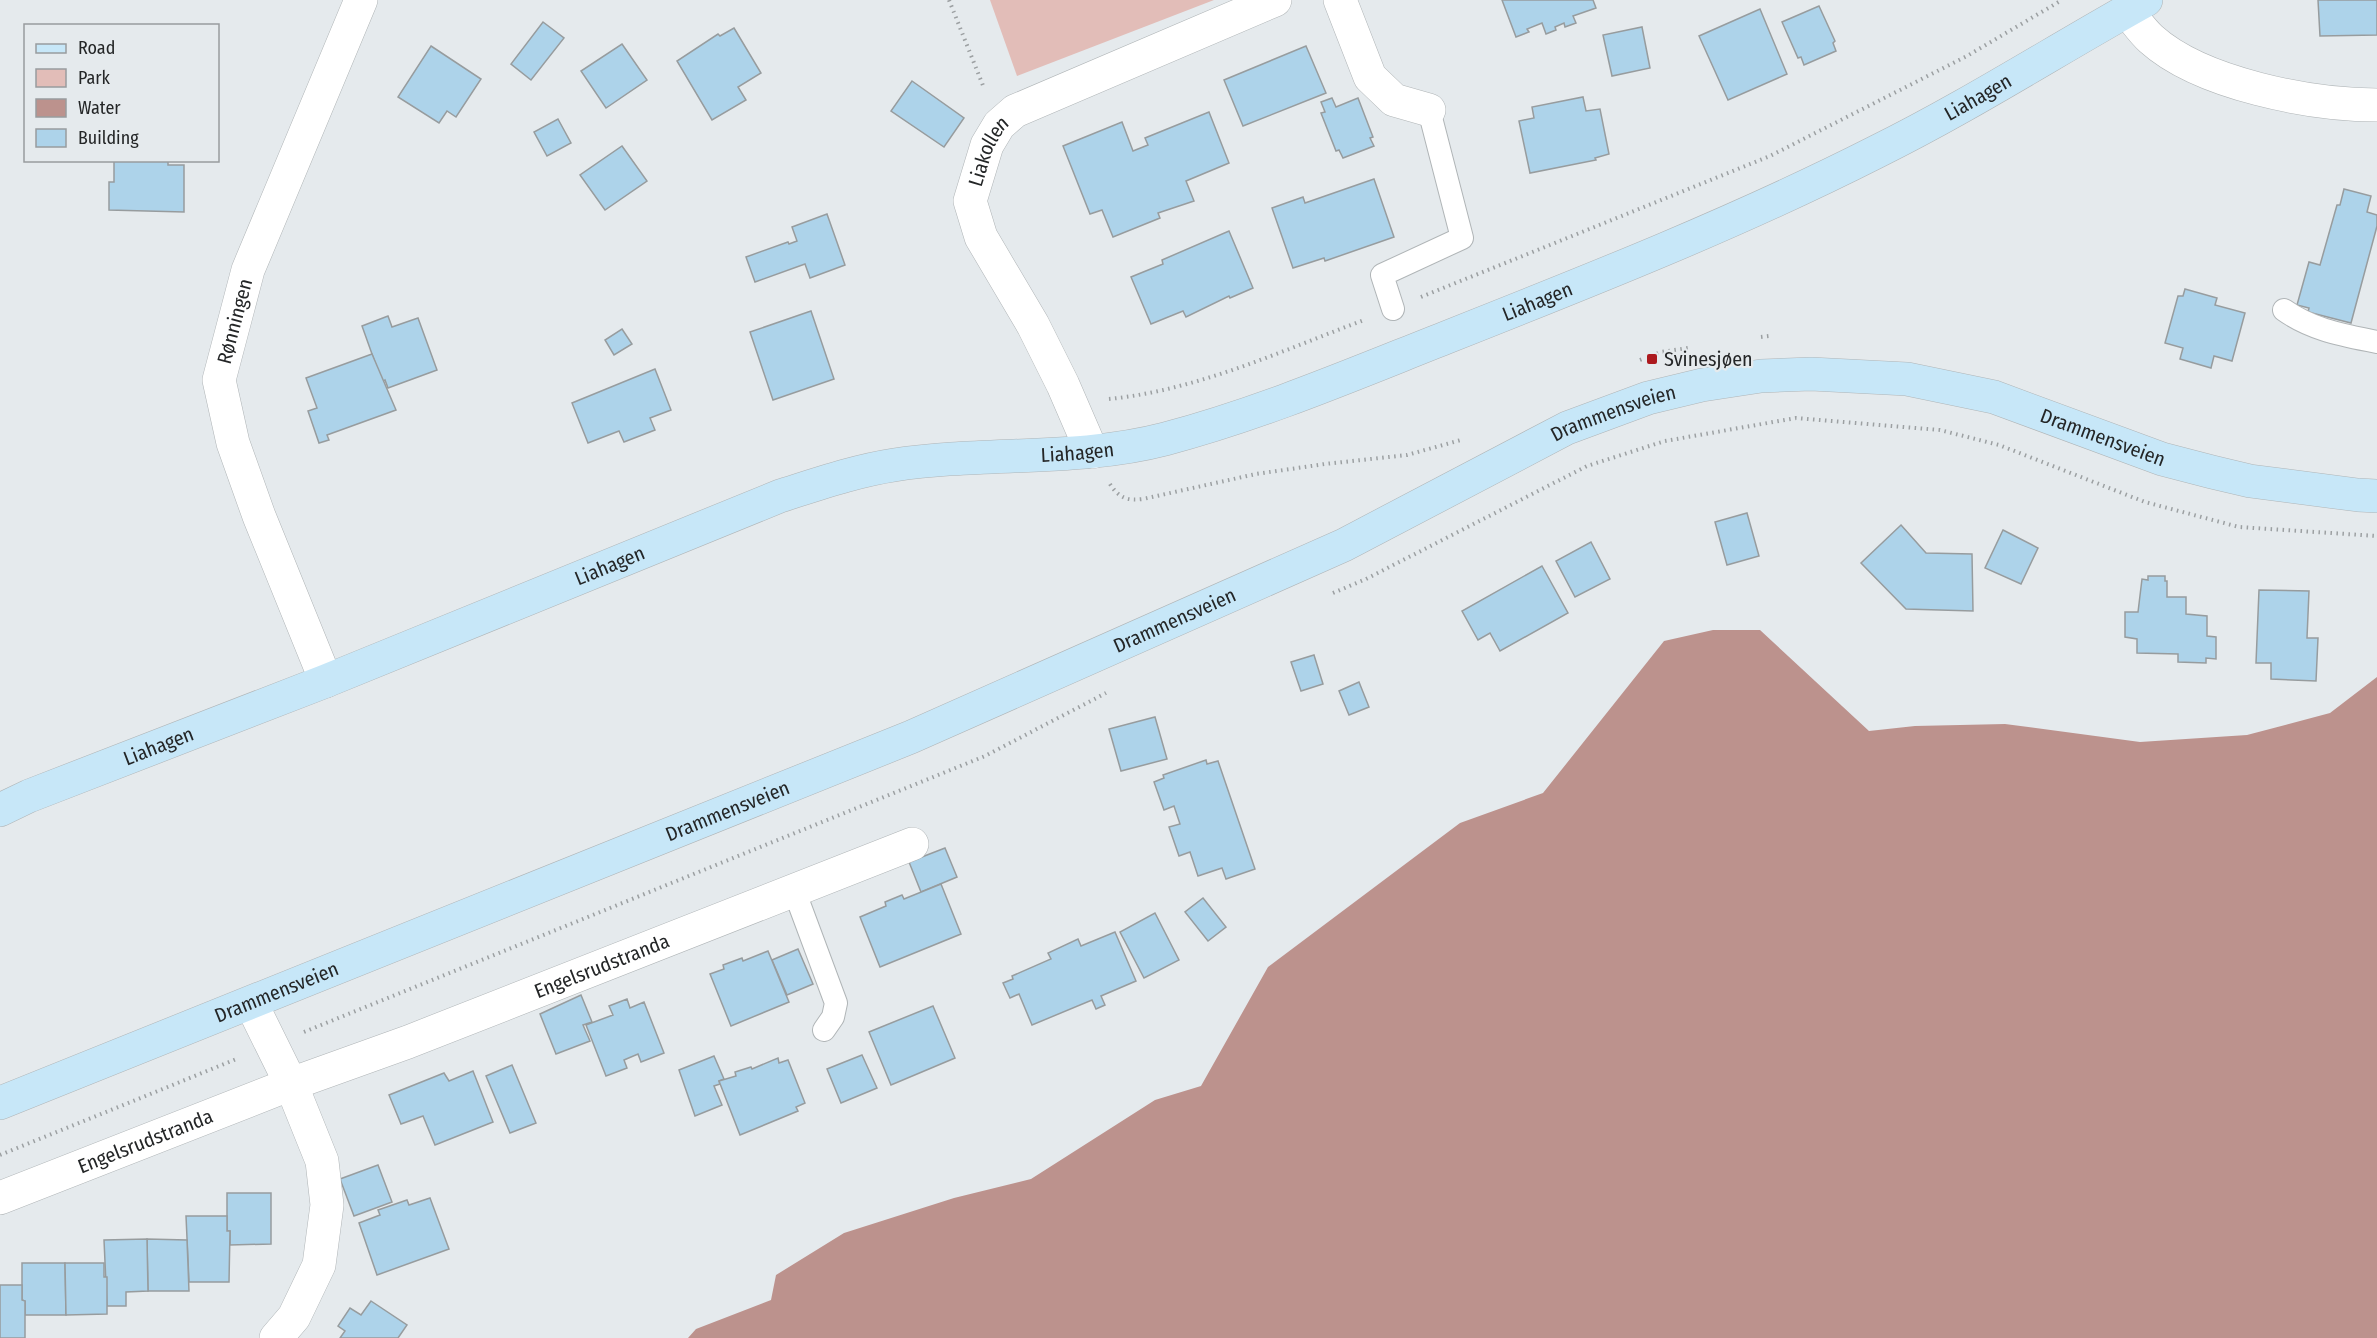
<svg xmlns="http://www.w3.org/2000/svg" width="2377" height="1338" font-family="'Fira Sans Condensed',sans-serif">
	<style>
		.green { fill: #e2bdb8 }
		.water { fill: #bc928d }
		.building { fill: #add3ea; stroke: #979c9e; stroke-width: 1.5 }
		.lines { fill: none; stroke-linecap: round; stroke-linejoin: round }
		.service-casing { stroke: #b0b5b7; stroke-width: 24 }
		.minor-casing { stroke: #b0b5b7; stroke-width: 34 }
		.secondary-casing { stroke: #b0b5b7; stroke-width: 34 }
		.path { stroke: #9ca0a2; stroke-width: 4; stroke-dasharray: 1.5 4.5; stroke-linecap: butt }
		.service { stroke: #fff; stroke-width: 22 }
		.minor { stroke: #fff; stroke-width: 33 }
		.secondary { stroke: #c7e7f8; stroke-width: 33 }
		.poi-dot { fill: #ac191e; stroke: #e5eaed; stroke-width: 2 }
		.labels { text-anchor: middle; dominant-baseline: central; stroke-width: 4.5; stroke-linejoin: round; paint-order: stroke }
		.street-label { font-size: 20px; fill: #242627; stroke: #e5eaed }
		.poi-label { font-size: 20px; fill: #242627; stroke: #e5eaed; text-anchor: start }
	</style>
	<rect width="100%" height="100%" fill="#e5eaed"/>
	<polygon class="green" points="990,0 1214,0 1017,76"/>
	<polygon class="water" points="1713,630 1760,630 1869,731 1915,726 2005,724 2140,742 2247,735 2330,713 2377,677 2377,1338 688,1338 696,1329 771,1300 776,1275 844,1233 954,1198 1031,1179 1155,1100 1201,1086 1268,967 1460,823 1543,793 1664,641"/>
	<g class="building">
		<polygon points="1502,0 1593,0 1596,8 1573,16 1576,23 1565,27 1564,23 1555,27 1556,30 1546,34 1542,23 1527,29 1529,32 1516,37"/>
		<polygon points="2318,0 2377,0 2377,35 2320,36"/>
		<polygon points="1819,6 1835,41 1833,43 1836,51 1804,65 1801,57 1798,58 1782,22"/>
		<polygon points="1760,9 1787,74 1728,100 1699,36"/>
		<polygon points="543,22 564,38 531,80 511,64"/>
		<polygon points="1642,27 1650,68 1612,76 1603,35"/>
		<polygon points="734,28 761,73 738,87 746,100 712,120 677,61 718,34 720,36"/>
		<polygon points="622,44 647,80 606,108 581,71"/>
		<polygon points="431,46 481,79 456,117 447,111 439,123 398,97"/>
		<polygon points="1306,46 1326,93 1243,126 1224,80"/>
		<polygon points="912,81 964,118 944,147 891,111"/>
		<polygon points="1583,97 1586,111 1600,109 1609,154 1595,158 1596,160 1530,173 1519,121 1534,118 1532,107"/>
		<polygon points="1332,98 1336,107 1358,98 1373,137 1370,138 1374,146 1343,158 1339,150 1336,151 1321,113 1325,112 1321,102"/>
		<polygon points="1209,112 1229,163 1186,181 1194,201 1158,213 1160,218 1113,237 1102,210 1090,214 1063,146 1122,122 1133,151 1148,145 1145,138"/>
		<polygon points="558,119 571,143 547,156 534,132"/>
		<polygon points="622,146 647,181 605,210 580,175"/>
		<polygon points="114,160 168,160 168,165 184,165 184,212 109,210 109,182 114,182"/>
		<polygon points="1374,179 1394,237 1325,261 1324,258 1293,268 1272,208 1303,197 1305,203"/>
		<polygon points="2344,189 2371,196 2367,212 2377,215 2377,226 2351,323 2308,312 2309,308 2297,305 2309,262 2320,265 2337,205 2340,205"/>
		<polygon points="827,214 845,265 810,278 805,264 755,282 746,257 788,242 789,244 797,241 792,227"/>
		<polygon points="1229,231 1253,288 1230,298 1229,296 1186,317 1183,311 1151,324 1131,277 1163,264 1162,260"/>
		<polygon points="2185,289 2217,298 2215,305 2245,313 2232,361 2214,356 2211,368 2180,359 2183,348 2165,343 2178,296 2183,296"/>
		<polygon points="811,311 834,379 773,400 750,332"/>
		<polygon points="388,316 392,327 418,318 437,370 388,388 385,380 382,382 362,326"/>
		<polygon points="622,329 632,344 614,355 605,340"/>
		<polygon points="372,354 396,410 327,435 329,440 319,443 308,411 317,408 306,378"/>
		<polygon points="655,369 671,410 650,418 655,430 624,442 619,431 588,443 572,403"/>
		<polygon points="1747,513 1759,556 1727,565 1715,522"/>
		<polygon points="1901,525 1926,553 1972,554 1973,611 1906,609 1861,563"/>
		<polygon points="2003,530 2038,548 2021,584 1985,568"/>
		<polygon points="1591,542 1610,579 1575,597 1556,561"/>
		<polygon points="1542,566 1568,613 1500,651 1490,633 1478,640 1462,611"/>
		<polygon points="2148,576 2165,576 2165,581 2167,581 2167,597 2186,597 2186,614 2207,616 2207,636 2216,637 2216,659 2206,658 2206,663 2178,662 2178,654 2137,653 2137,639 2125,637 2125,612 2138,612 2142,579 2148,580"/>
		<polygon points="2259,590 2309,591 2307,638 2318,638 2316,681 2271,679 2271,663 2256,663"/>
		<polygon points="1314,655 1323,684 1301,691 1291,662"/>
		<polygon points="1359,682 1369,707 1349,715 1339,691"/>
		<polygon points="1155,717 1167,759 1121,771 1109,729"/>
		<polygon points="1206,760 1207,764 1218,761 1255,869 1226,879 1222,868 1198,876 1190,852 1179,856 1169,827 1180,824 1174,806 1164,810 1154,782 1164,778 1163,775"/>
		<polygon points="945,848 957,877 921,892 909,862"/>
		<polygon points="941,884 961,934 880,967 860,917 886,906 885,902 902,895 904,899"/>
		<polygon points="1203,898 1226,927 1208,941 1185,912"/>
		<polygon points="1155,913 1179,960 1144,978 1120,932"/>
		<polygon points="1115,932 1136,981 1101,996 1105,1005 1096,1009 1092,1000 1032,1025 1019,994 1010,998 1003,983 1013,979 1012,976 1051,959 1048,953 1078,939 1081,946"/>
		<polygon points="798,949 813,984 787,995 772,960"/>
		<polygon points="768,951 789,1002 731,1026 710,974 724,969 723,965 742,958 743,961"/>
		<polygon points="581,995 592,1022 583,1025 590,1041 556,1054 540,1014"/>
		<polygon points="627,999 630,1008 644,1002 664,1053 641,1062 638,1054 624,1060 627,1068 606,1076 586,1025 613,1015 609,1006"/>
		<polygon points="933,1006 955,1058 891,1085 869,1032"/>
		<polygon points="862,1055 877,1088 841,1103 827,1069"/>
		<polygon points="714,1056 724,1079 719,1081 720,1084 714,1086 722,1105 695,1116 679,1070"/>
		<polygon points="778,1058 779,1063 788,1060 805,1103 796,1107 798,1111 740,1135 719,1081 736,1076 735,1072 751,1067 752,1069"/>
		<polygon points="512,1065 536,1123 510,1133 486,1076"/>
		<polygon points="473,1071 493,1122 435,1145 423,1116 401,1124 389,1095 444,1073 449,1081"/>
		<polygon points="378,1165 392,1202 354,1216 340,1179"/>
		<polygon points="227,1193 271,1193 271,1244 230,1245 230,1231 227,1231"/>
		<polygon points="430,1198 449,1249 377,1275 359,1223 380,1215 378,1210 407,1200 409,1205"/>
		<polygon points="186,1216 227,1216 227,1231 230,1231 229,1282 189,1282"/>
		<polygon points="147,1239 187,1240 189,1291 148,1291"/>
		<polygon points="147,1239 148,1291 126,1292 126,1306 107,1306 104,1240"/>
		<polygon points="22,1263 65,1263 66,1315 25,1315 25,1301 22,1300"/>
		<polygon points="65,1263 104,1263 104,1277 107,1277 107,1314 66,1315"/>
		<polygon points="0,1285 22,1285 22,1300 25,1301 25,1338 0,1338"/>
		<polygon points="371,1301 407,1325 398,1338 340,1338 345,1331 338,1326 350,1308 361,1315"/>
	</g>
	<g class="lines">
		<defs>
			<g id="service">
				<polyline points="1393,309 1382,275 1462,238 1429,110"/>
				<path d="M2284,310C2312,330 2343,335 2377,342"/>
				<polyline points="794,890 836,1003 833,1017 824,1030"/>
			</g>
			<g id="minor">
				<polyline points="1340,0 1370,77 1394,100 1429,110"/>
				<path d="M2127,11C2135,20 2142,31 2151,39C2201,84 2311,105 2377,105"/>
				<path id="s1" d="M1092,452L1063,385L1033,325L981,237L970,201L987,145L999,125L1015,111L1275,0"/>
				<path id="s2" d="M326,681L259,516L233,443L219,380L248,270L361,0"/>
				<polyline points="251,1003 291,1084 322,1161 327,1205 319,1265 294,1317 276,1338"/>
				<path id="s3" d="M0,1198L291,1084L408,1042L912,844"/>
			</g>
			<g id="secondary">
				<path id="s4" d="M0,810L29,796L326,681L780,496C818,484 855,471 894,465C984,451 1077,462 1165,439C1263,413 1356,373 1450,336C1594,279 1738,222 1876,152C1969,106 2056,50 2146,0"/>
				<path id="s5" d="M0,1103L911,737L1344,545L1567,428L1648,398L1702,385L1761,376L1811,374L1907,379L1994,397L2162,459L2212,472L2250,481L2358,495L2377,496"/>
			</g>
		</defs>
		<use href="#service" class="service-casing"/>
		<use href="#minor" class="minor-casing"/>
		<use href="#secondary" class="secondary-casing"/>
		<g class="path">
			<polyline points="949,0 984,88"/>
			<polyline points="1421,297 1770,156 1967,56 2062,0"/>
			<polyline points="1761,337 1769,336"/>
			<polyline points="1640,360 1661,352 1688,348"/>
			<path d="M1109,399C1198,390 1281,351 1364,320"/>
			<path d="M1110,484C1119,498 1127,501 1143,499L1256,474L1325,464L1407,455L1461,440"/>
			<polyline points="1333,593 1366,579 1587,466 1665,441 1796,418 1940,430 1999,445 2145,502 2239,527 2377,536"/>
			<polyline points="304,1032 985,756 1106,693"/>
			<polyline points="0,1155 239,1058"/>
		</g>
		<use href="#service" class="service"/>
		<use href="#minor" class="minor"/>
		<use href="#secondary" class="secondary"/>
	</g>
	<rect class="poi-dot" x="1646" y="353" width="12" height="12" rx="3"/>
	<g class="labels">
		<g class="street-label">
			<text stroke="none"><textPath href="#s4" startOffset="2115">Liahagen</textPath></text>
			<text stroke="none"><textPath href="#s1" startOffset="333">Liakollen</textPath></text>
			<text stroke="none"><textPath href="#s4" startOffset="1629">Liahagen</textPath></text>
			<text stroke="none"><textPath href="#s2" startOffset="381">Rønningen</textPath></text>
			<text stroke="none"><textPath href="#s5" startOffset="1756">Drammensveien</textPath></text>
			<text stroke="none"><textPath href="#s5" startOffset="2260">Drammensveien</textPath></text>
			<text stroke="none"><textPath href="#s4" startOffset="1143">Liahagen</textPath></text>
			<text stroke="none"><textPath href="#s4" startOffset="657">Liahagen</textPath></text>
			<text stroke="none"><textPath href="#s5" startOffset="1270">Drammensveien</textPath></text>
			<text stroke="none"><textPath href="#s4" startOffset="171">Liahagen</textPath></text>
			<text stroke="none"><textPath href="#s5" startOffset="784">Drammensveien</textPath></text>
			<text stroke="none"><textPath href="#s3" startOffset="645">Engelsrudstranda</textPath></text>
			<text stroke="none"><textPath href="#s5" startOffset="298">Drammensveien</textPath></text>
			<text stroke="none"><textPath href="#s3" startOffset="156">Engelsrudstranda</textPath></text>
		</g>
		<g class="poi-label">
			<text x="1664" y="359">Svinesjøen</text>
		</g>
	</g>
	<rect x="24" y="24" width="195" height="138" fill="#e5eaed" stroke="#989c9e" stroke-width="1.5"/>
	<rect x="36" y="44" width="30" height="9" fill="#c7e7f8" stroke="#989c9e" stroke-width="1.5"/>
	<text x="78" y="54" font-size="18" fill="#242627">Road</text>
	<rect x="36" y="69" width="30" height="18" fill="#e2bdb8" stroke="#989c9e" stroke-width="1.5"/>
	<text x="78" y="84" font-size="18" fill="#242627">Park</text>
	<rect x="36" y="99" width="30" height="18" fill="#bc928d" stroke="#989c9e" stroke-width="1.5"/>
	<text x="78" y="114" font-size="18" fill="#242627">Water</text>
	<rect x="36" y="129" width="30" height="18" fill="#add3ea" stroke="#989c9e" stroke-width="1.5"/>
	<text x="78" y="144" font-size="18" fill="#242627">Building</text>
</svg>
